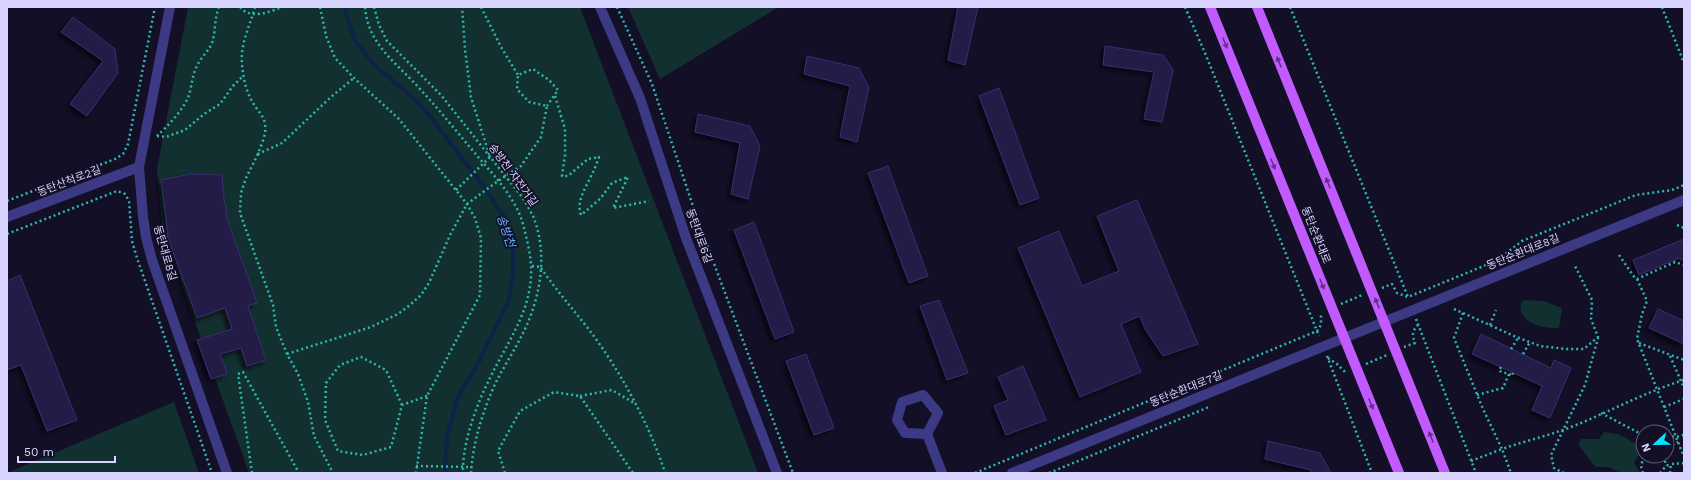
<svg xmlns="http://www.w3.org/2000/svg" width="1691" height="480" font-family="'Work Sans','Noto Sans KR',sans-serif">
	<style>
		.green { fill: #12302f }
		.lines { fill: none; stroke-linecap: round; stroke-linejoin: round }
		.stream { stroke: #0c2248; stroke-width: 4 }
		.building { fill: #241b47; stroke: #3b2d73; filter: url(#shadow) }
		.path { stroke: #2fb8b0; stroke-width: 2.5; stroke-dasharray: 2 3; stroke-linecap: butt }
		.minor { stroke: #3d3a85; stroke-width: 10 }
		.major { stroke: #c25bff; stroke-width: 10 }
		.oneway { fill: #623188 }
		.labels { text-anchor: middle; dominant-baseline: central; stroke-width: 3.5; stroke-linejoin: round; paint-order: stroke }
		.street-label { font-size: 11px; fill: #d9d4ff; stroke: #130f26 }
		.water-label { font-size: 12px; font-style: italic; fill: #62b6ff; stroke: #130f26 }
	</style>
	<defs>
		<filter id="shadow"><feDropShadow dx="-3.5" dy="3.5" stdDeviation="2" flood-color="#0009"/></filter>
	</defs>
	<rect width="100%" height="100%" fill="#130f26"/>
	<g class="green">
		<polygon points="188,7 580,7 758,473 249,473 163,233 157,169"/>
		<polygon points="628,7 779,7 660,79"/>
		<path d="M1524,300L1544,301L1562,308L1559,328C1544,329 1517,323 1521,303Z"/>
		<polygon points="174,402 199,473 7,473"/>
		<polygon points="1604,432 1618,434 1640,446 1640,452 1634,463 1640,473 1621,473 1609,467 1597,467 1593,464 1578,444 1581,439 1599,439"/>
	</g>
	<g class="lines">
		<polyline class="stream" points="345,7 346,13 355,41 376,67 408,93 425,110 482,184 505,218 513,248 513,274 509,300 480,360 457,399 447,438 445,473"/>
	</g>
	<g class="building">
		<polygon points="958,7 978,7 965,65 948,60"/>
		<polygon points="73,17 115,49 118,73 87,116 70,104 103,61 61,32"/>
		<polygon points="1105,46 1163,55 1173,70 1162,122 1144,119 1154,72 1103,65"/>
		<polygon points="807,56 859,68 869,88 857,142 840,137 850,86 804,74"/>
		<polygon points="999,88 1039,198 1020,205 979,96"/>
		<polygon points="698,114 750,126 760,146 748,199 731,194 740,143 695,132"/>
		<polygon points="888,166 928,276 909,283 868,173"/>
		<polygon points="191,174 222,175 224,199 227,213 225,213 257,303 248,306 266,360 247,366 241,348 220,354 227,374 211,379 197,340 232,329 225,308 197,318 167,235 168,235 161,180"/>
		<polygon points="1137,200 1198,344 1163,356 1145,329 1140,316 1121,324 1141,372 1080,397 1018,248 1059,231 1082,286 1119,271 1097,216"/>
		<polygon points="754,222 794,332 775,339 734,230"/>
		<polygon points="1684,239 1684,261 1679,258 1639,275 1633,260"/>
		<polygon points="20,275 77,420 47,431 21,365 7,370 7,281"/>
		<polygon points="939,300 968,373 947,380 920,306"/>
		<polygon points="1658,309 1684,321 1684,344 1649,328"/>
		<polygon points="1481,334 1551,368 1554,360 1571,368 1550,418 1532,410 1542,386 1472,354"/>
		<polygon points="806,354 834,428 814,435 786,361"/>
		<polygon points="1023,366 1046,420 1006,435 994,406 1008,400 998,377"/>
		<polygon points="1268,441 1320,453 1331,473 1310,473 1311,470 1265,459"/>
	</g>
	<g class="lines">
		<g class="path">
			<path d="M240,7C250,20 270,12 282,7"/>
			<path d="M255,7C250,26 240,44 242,64C243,78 246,91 253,103C257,110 264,116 265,124C267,134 261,145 258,154L282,143L331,97L354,78"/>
			<polyline points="320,7 326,36 335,58 354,78 399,119 467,204 475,218 481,238 480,295 427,396 416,473"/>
			<path d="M365,7C368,45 396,62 419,88C438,108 456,131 474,152C488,169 504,185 515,205C522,217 525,231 528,245C541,300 511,334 489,380C476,406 462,444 463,473"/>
			<path d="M374,7L379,25L387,41L441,95L522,197C526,203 530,210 533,216C549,255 540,301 521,337C512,355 500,372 492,391C481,417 473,444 471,473"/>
			<polyline points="481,7 501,47 518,75"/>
			<polyline points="617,7 652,84 699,224 793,473"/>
			<polyline points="1185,7 1205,53 1319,336"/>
			<polyline points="1290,7 1408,297"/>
			<polyline points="1662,7 1684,63"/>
			<path d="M555,96L565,129V155L562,176H568L588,159L599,157C597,162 595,169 592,174C586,188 576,200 581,215L600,199L612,183L628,177L613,208L649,201"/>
			<path d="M157,136C168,126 184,109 189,95C192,85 192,75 197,66C201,57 208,52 212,43C216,31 214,19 219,7"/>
			<polyline points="157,136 166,137 185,130 204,114 220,104 233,86 243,76"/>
			<polyline points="258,154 246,178 241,193 240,213 273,305 276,327 287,354 298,374 308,402 314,436 333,473"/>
			<polyline points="456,190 490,157 471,97 465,49 462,7"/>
			<polyline points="7,201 115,159 123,154 128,144 155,7"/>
			<polyline points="1677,225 1684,228"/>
			<polyline points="7,234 117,191 125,194 129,201 132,241 137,258 212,473"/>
			<polyline points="1619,255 1635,278 1637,279 1675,262 1684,265"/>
			<polyline points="532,266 541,267"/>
			<path d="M541,268C556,290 573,309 590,331C619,369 651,427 665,473"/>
			<polyline points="1637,279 1647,301 1642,314 1637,339 1684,457"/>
			<polyline points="1382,288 1392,284 1397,293 1408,297 1496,261 1522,241 1636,195 1672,190 1684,185"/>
			<polyline points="1341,304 1362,295"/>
			<polyline points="1454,309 1514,336 1540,346 1566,349 1584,349 1598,337 1591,319 1592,300 1575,266"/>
			<path d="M1463,313L1454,338L1483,409L1502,449C1522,442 1543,437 1563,430C1604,415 1642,393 1684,380"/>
			<polyline points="1416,319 1476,473"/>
			<polyline points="1490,325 1496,310"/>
			<polyline points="1639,343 1684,360"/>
			<path d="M1404,347L1415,343C1412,335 1412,331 1418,325"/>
			<polyline points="1511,349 1518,338"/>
			<polyline points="287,354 371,327 398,314 410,305 421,295 429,283 450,235 467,204 498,181 521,166 541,137 547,106 529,102 517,89 518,75 533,69 549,80 558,90 547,106"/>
			<polyline points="1523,354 1530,342"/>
			<polyline points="1327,356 1372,473"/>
			<polyline points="1670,356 1684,388"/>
			<polyline points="1328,358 1337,364 1345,372"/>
			<polyline points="1366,364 1387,355"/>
			<polyline points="1509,374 1512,376 1513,373"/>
			<polyline points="1477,395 1503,388 1509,374 1499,371 1501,367"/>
			<polyline points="580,396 612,390 634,403"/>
			<polyline points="402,405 386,370 361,357 340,365 326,383 325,420 338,451 363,455 391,447 402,405 427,396"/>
			<polyline points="1664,407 1684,399"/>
			<polyline points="1601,413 1643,435"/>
			<polyline points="1667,436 1676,437 1684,435"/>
			<polyline points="1667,445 1678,442"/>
			<polyline points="1664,456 1666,466"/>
			<polyline points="1471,461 1502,449 1511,473"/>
			<polyline points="416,466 472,467"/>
			<polyline points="252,473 238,374 243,372 299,473"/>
			<polyline points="505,473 498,451 520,411 554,392 580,396 633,473"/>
			<polyline points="975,473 1317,331 1321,325 1321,313"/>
			<polyline points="1049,473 1209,407"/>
			<polyline points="1564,473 1554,468 1551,455 1585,385 1598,338"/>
			<polyline points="1643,473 1641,466 1644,456"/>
			<polyline points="1660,473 1666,466 1671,464"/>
			<polyline points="1670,473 1671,464 1684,463"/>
		</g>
		<g class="minor">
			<polyline points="170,7 139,167 143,217 146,237 152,260 227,473"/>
			<polyline points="600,7 640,98 686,238 777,473"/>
			<polyline points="7,217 139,167"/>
			<polyline points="927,434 905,433 897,420 902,402 923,395 938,413 927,434 942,473"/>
			<polyline points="1012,473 1684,200"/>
		</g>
		<g class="major">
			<polyline points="1210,7 1399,473"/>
			<polyline points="1257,7 1445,473"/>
		</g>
	</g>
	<defs><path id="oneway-solid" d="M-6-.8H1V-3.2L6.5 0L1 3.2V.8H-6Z"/></defs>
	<g class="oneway">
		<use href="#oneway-solid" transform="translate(1225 43) rotate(68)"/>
		<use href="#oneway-solid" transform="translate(1279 62) rotate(-112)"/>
		<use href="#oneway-solid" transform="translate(1273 164) rotate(68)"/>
		<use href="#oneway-solid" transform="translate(1328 183) rotate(-112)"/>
		<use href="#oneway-solid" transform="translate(1322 284) rotate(68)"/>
		<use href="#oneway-solid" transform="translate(1377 303) rotate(-112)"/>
		<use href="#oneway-solid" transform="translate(1371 404) rotate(68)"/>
		<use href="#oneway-solid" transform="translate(1431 437) rotate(-112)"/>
	</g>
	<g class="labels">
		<g class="street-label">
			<text transform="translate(513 175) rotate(54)">송방천 자전거길</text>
			<text transform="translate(69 181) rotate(-21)">동탄산척로2길</text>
			<text transform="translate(1316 235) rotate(68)">동탄순환대로</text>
			<text transform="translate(699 236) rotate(70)">동탄대로6길</text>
			<text transform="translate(1523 252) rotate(-22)">동탄순환대로8길</text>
			<text transform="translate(165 253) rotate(74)">동탄대로8길</text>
			<text transform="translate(1186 389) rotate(-22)">동탄순환대로7길</text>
		</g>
		<g class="water-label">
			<text transform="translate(506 231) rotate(72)">송방천</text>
		</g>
	</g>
	<rect width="1691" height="480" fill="none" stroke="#d9d4ff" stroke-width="16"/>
	<g transform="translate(1655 444) rotate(248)"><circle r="19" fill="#130f26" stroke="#625e7d"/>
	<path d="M0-3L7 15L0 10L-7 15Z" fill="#00e5ff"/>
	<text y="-6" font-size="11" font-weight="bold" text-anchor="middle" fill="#d9d4ff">N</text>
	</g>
	<path d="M18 456v6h97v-6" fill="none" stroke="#d9d4ff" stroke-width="2"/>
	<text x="24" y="456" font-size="12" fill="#d9d4ff" stroke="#130f26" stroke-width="3" paint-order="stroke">50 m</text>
</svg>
